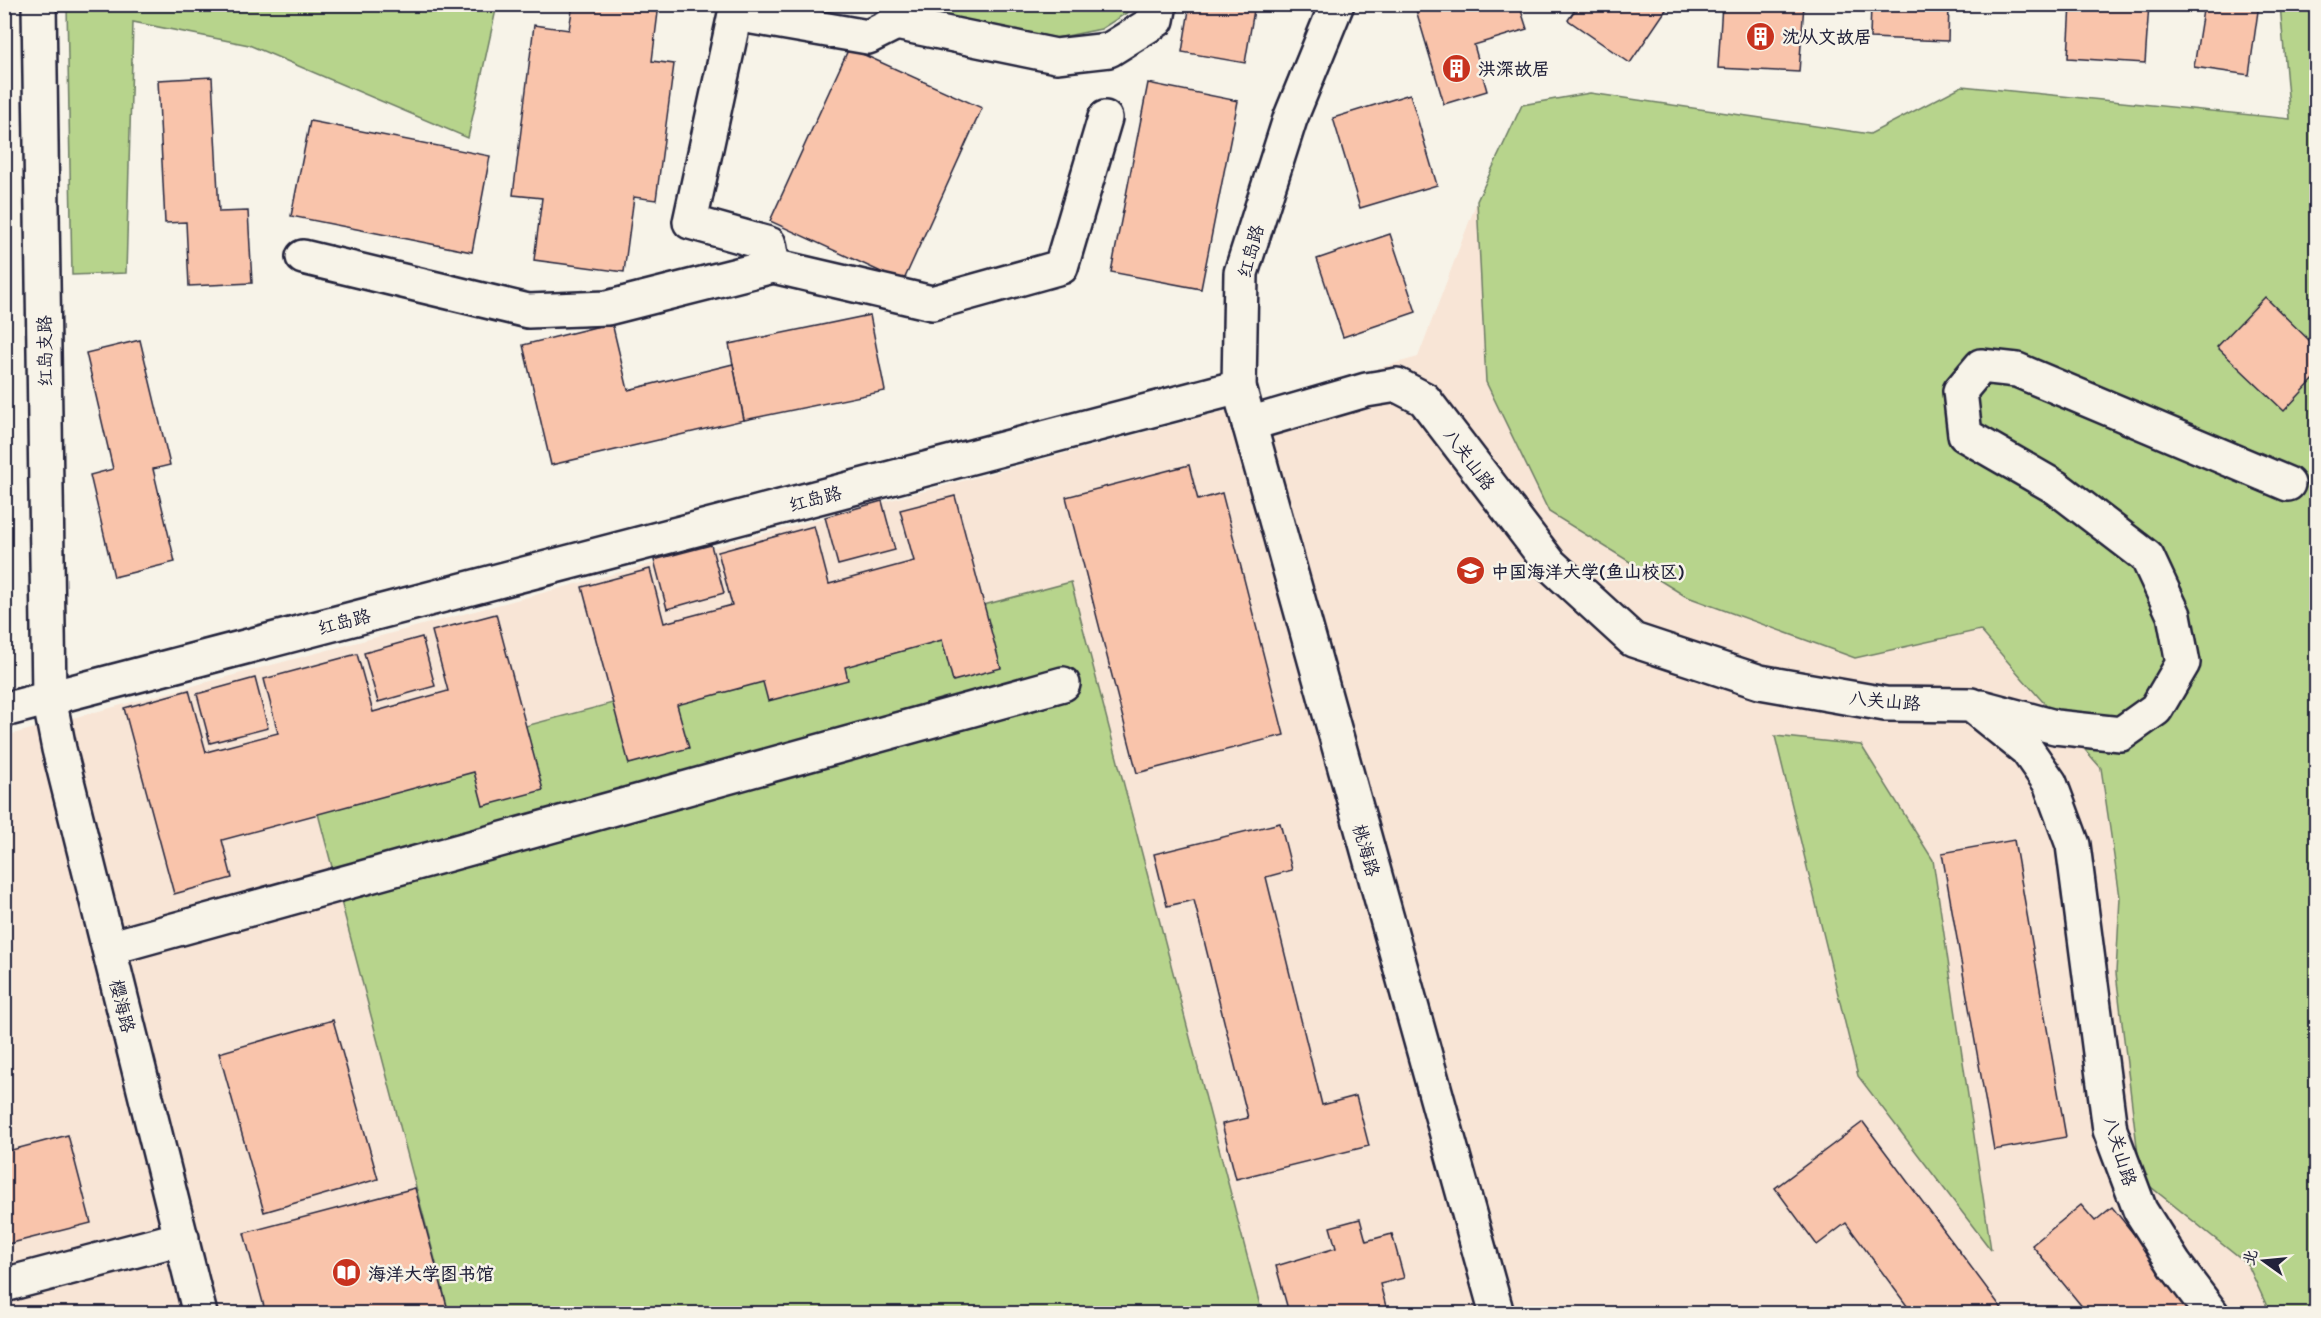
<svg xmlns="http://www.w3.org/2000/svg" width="2321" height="1318" font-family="Mali,'LXGW WenKai TC',sans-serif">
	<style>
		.built { fill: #f8e5d6 }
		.green { fill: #b7d48c; stroke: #6c7b64; stroke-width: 1.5 }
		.building { fill: #f9c4ab; stroke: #22223b; stroke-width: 1.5 }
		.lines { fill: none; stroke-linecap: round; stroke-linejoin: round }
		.minor-casing { stroke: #22223b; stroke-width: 38 }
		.minor { stroke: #f7f3e8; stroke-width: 33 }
		.labels { text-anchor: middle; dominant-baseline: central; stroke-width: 5; stroke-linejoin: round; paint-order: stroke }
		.poi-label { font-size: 18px; font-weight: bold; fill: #22223b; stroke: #f7f3e8; text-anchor: start }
		.street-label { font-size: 18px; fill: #22223b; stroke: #f7f3e8 }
	</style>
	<rect width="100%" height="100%" fill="#f7f3e8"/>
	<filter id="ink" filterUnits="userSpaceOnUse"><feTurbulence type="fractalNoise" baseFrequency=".0167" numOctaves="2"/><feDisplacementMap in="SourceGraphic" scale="12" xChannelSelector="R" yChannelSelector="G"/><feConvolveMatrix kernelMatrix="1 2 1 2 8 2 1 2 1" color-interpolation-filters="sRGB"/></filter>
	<g filter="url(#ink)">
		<polygon class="built" points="1962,86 2316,1313 5,1314 5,736 1244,406 1418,357 1477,201 1522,105 1590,93 1870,134"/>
		<g class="green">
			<polygon points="919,4 1139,5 1101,29 1057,38 918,11"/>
			<polygon points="67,5 67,4 497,5 468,138 249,45 133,22 126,273 72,275"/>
			<polygon points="2280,5 2316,5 2316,1313 2270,1313 2248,1265 2141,1179 2116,973 2120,897 2101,768 1980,630 1855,658 1685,596 1549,512 1486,382 1477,201 1522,105 1590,93 1870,134 1962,86 2290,119"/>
			<polygon points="1071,582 1262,1313 449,1313 310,783"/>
			<polygon points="1775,736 1861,745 1933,860 1991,1250 1858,1076"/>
		</g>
		<g class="building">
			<polygon points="573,4 659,4 652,61 674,64 656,200 634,197 624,272 534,260 542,198 513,195 534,25 569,30"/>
			<polygon points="1190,4 1255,4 1245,63 1182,52"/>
			<polygon points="1434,4 1519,4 1527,29 1474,45 1487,91 1444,104 1416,10"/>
			<polygon points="1579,4 1670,4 1630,63 1568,20"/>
			<polygon points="1722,4 1804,4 1799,72 1718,68"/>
			<polygon points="1871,4 1949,4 1948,41 1870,38"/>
			<polygon points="2071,4 2149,4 2145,63 2068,58"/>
			<polygon points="2204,4 2259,4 2249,75 2194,67"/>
			<polygon points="849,48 982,108 903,282 770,221"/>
			<polygon points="212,77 219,212 248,211 252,283 189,286 186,222 165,223 158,80"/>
			<polygon points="1148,83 1238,101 1201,289 1111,272"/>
			<polygon points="1410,94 1437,185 1360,208 1333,118"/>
			<polygon points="310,121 490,156 472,252 291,216"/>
			<polygon points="1390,234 1416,312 1343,337 1317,259"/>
			<polygon points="2265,297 2316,347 2316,377 2284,411 2217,347"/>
			<polygon points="870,315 885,391 744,420 729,344"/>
			<polygon points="612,323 628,390 733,364 744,420 551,465 523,345"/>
			<polygon points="140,340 170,465 153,469 175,562 114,577 90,475 113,469 86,353"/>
			<polygon points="1189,465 1198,500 1222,493 1284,735 1137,773 1066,497"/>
			<polygon points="955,496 1001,668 953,681 942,640 845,667 848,680 768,701 763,682 677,705 689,748 629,764 582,587 650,569 664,623 732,605 718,552 814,526 829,584 914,561 900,510"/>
			<polygon points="882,501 895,550 838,565 825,517"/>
			<polygon points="711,545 724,593 667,609 654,560"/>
			<polygon points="496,614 543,790 483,806 474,772 222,840 232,878 174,894 124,708 189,690 206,752 278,733 264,679 357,654 373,712 448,691 432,631"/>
			<polygon points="422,637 435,686 378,702 364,653"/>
			<polygon points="255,678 268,728 210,743 197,694"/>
			<polygon points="1280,823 1292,870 1266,877 1322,1105 1356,1096 1369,1146 1236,1179 1222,1124 1248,1118 1194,900 1167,906 1154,854"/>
			<polygon points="2014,840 2066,1137 1994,1150 1942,853"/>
			<polygon points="333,1020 378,1179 264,1212 219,1053"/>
			<polygon points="1863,1122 2006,1314 1913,1314 1846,1223 1817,1245 1775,1188"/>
			<polygon points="68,1135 91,1223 4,1245 4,1152"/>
			<polygon points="415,1188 449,1314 266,1314 244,1233"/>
			<polygon points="2081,1205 2095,1221 2112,1207 2198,1314 2088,1314 2032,1245"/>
			<polygon points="1360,1219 1366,1241 1392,1234 1404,1278 1380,1284 1388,1314 1303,1314 1302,1309 1289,1313 1276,1266 1336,1248 1330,1227"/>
		</g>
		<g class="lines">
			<defs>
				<g id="minor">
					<polyline points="39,4 49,698 59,749 200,1314"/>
					<polyline points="900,4 896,23 1056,56 1109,50 1157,20 1160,4"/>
					<polyline points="1337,4 1290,119 1241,273 1239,387 1497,1314"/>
					<polyline points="303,257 528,311 607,308 773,266 932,303 1061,267 1105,118"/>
					<polyline points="773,266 769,244 690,222 735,14 868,37 896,23"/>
					<polyline points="1249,424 1366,390 1397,385 1424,399 1550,564 1633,640 1760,682 1885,704 1971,705 2027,750 2050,783 2073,845 2110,1130 2140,1210 2175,1265 2212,1314"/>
					<polyline points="1981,707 2055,727 2121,734 2156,709 2183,663 2174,615 2147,557 2057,488 1965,435 1960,391 1981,366 2017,370 2288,484"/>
					<polyline points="4,710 1239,387"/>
					<polyline points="109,948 1063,684"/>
					<polyline points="4,1285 182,1238"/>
				</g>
			</defs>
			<use href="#minor" class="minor-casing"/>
			<use href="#minor" class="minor"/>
		</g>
	</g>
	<defs>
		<symbol id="building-disc" viewBox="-11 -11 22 22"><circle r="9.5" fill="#c8321e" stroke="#f7f3e8"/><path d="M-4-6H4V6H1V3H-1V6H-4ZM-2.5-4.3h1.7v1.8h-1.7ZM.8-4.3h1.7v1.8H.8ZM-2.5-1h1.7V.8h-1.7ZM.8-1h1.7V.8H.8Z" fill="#fff"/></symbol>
		<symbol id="university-disc" viewBox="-11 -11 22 22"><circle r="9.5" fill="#c8321e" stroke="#f7f3e8"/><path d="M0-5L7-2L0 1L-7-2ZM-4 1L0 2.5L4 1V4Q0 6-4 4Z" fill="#fff"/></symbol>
		<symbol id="library-disc" viewBox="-11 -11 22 22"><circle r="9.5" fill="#c8321e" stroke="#f7f3e8"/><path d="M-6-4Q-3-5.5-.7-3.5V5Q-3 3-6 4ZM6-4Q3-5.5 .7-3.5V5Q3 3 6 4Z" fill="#fff"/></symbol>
	</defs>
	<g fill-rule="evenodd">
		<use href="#building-disc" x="1744" y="20" width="33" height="33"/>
		<use href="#building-disc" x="1440" y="52" width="33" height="33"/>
		<use href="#university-disc" x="1454" y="554" width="33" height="33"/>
		<use href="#library-disc" x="330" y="1256" width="33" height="33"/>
	</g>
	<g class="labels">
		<g class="poi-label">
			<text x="1782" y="36">沈从文故居</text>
			<text x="1478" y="68">洪深故居</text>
			<text x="1491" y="571">中国海洋大学(鱼山校区)</text>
			<text x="368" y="1273">海洋大学图书馆</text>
		</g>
		<g class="street-label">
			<text transform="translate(1250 251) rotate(-75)">红岛路</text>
			<text transform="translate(44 351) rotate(-91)">红岛支路</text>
			<text transform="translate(1470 459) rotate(53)">八关山路</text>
			<text transform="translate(815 498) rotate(-15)">红岛路</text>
			<text transform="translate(344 621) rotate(-15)">红岛路</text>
			<text transform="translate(1885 700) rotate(5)">八关山路</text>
			<text transform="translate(1367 850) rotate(74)">桃海路</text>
			<text transform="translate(123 1006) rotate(76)">樱海路</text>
			<text transform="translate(2121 1151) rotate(73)">八关山路</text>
		</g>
	</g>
	<rect width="2321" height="1318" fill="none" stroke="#f7f3e8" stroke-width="24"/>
	<rect x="12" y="12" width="2297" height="1294" fill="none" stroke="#22223b" stroke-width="2" filter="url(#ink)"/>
	<g transform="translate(2264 1261) rotate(285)" stroke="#f7f3e8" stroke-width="4.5" paint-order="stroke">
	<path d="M0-4.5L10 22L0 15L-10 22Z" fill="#22223b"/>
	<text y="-9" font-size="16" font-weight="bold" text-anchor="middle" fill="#22223b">北</text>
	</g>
</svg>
